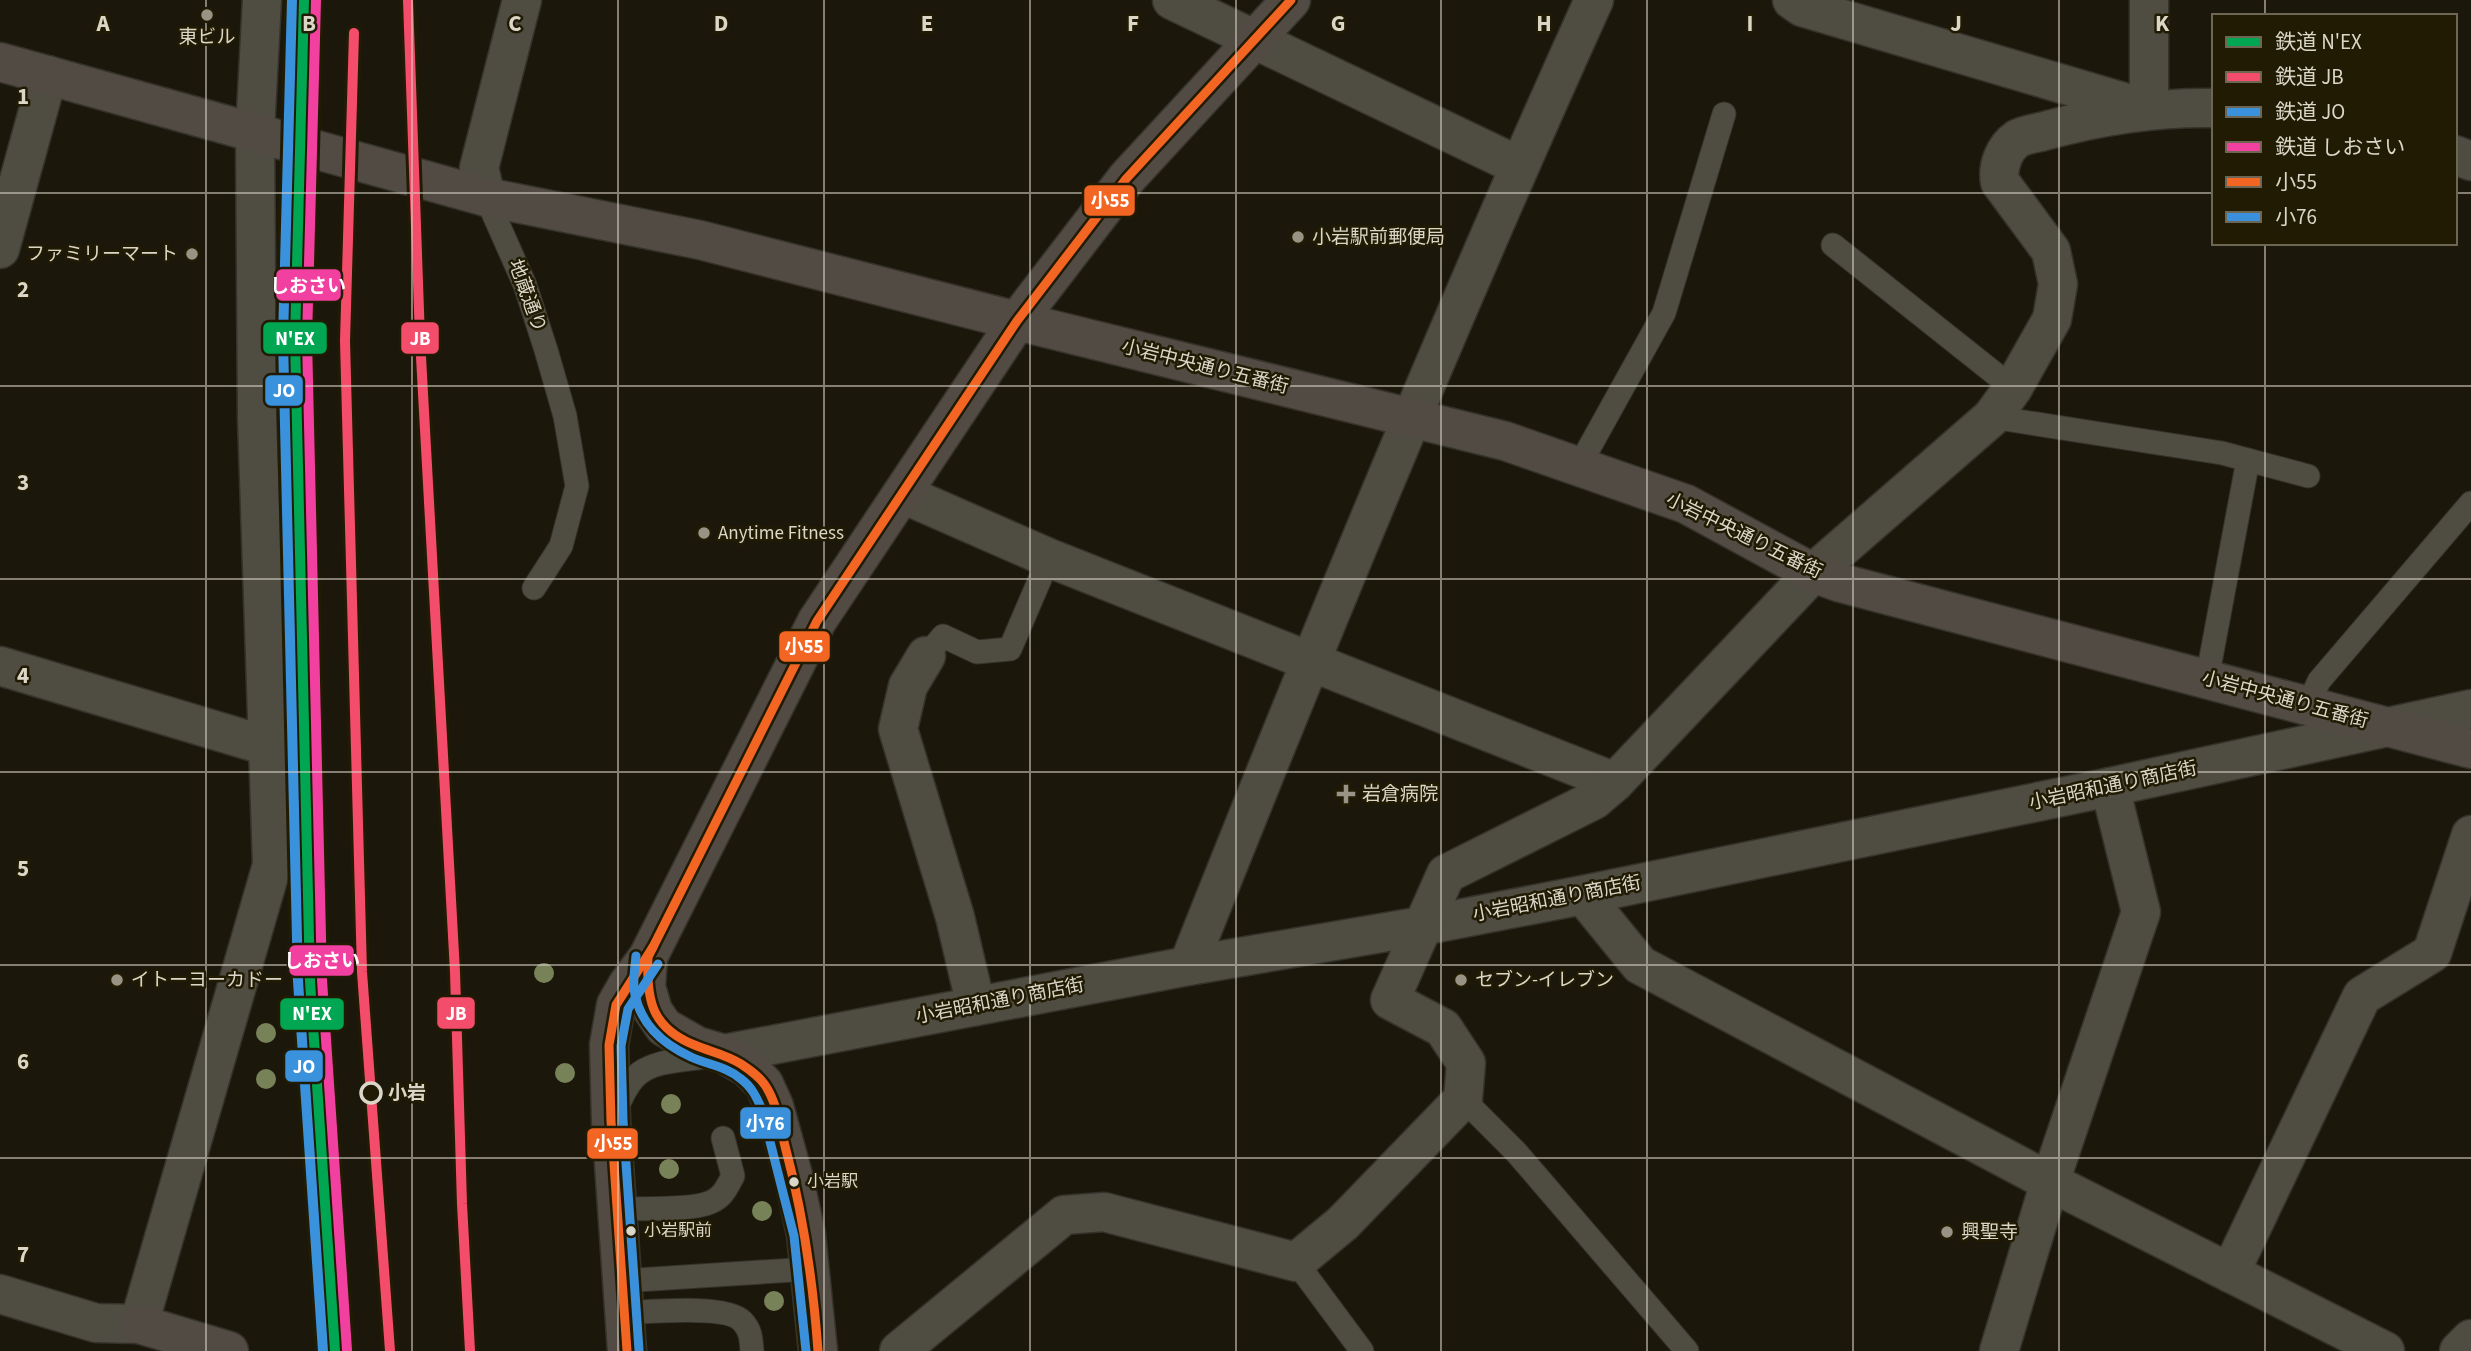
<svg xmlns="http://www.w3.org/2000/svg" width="2471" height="1351" font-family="'Source Sans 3','Noto Sans JP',sans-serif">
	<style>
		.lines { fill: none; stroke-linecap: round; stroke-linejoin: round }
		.lane-casing { stroke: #34322a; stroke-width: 25 }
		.street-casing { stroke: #34322a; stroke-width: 41 }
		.secondary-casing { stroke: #34322a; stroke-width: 41 }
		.lane { stroke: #4f4c42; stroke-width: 23 }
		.street { stroke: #4f4c42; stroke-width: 38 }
		.secondary { stroke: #514b43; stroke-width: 38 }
		.bus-1-casing { stroke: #221b04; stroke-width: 14 }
		.bus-2-casing { stroke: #221b04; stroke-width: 14 }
		.bus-1 { stroke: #f26522; stroke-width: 9 }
		.bus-2 { stroke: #3a90db; stroke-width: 9 }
		.rail-1-casing { stroke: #221b04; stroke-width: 16 }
		.rail-2-casing { stroke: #221b04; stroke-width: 16 }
		.rail-3-casing { stroke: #221b04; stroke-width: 16 }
		.rail-4-casing { stroke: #221b04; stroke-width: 16 }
		.rail-1 { stroke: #00a651; stroke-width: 10 }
		.rail-2 { stroke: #f44d6c; stroke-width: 10 }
		.rail-3 { stroke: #3a91dc; stroke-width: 10 }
		.rail-4 { stroke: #f240a1; stroke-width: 10 }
		.tree { fill: #788259 }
		.grid { fill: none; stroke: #dad6c8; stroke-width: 2; stroke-opacity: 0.55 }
		.poi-dot { fill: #979486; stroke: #221b04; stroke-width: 2.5 }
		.stop-dot { fill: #221b04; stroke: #dad6c8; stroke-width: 3.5 }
		.bus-dot { fill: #dad6c8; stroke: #221b04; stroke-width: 2.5 }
		.labels { text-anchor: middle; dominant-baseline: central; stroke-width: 5; stroke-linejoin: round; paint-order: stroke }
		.bus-label { font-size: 17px; fill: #dad6c8; stroke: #221b04; text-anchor: start }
		.poi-label { font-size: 19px; fill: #dad6c8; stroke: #221b04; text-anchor: start }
		.street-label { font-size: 19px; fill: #dad6c8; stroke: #221b04 }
		.stop-label { font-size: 19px; font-weight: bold; fill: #dad6c8; stroke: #221b04; text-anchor: start }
		.grid-label { font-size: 23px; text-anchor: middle; font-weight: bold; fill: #dad6c8; stroke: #221b04; stroke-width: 5; stroke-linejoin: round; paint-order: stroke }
		.line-badge { stroke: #221b04; stroke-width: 2.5 }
		.badge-label { font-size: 19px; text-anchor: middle; font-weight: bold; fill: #fff }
	</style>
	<rect width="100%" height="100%" fill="#1b180b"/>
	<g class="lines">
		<defs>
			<g id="lane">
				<polyline points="486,197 525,285 546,350 565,416 577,486 561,546 534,588"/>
				<polyline points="1833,245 2013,388"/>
				<polyline points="1992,417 2222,453 2248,460 2207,679"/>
				<polyline points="2248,460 2308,476"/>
				<polyline points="1579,466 1664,313 1724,114"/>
				<polyline points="926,656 943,636 977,652 1010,649 1049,558"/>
				<polyline points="2308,705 2319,681 2471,503"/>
				<polyline points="1463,1099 1516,1152 1687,1351"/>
				<path d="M615,1112C620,1100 625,1088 634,1078C651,1059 689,1060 713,1056"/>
				<path d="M616,1209C639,1208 692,1211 711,1202C723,1197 727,1187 733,1176L723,1138"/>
				<polyline points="1296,1262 1362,1351"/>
				<polyline points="621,1281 809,1269"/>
				<path d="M622,1313C647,1312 726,1304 742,1321C751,1330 751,1339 752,1351"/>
			</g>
			<g id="street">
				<polyline points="1172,0 1519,166"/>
				<polyline points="1792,0 1802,7 2140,107"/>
				<polyline points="2149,109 2149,0"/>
				<polyline points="2455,155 2471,161"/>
				<polyline points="486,197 479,168 522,0"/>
				<polyline points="0,249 48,75"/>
				<polyline points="903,494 1049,558 1615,782"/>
				<polyline points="926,656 908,686 898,729 955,917 976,1006"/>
				<polyline points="0,666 267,746"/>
				<polyline points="1583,895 1640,965 2050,1182 2385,1351"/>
				<path d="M1188,966C1317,641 1450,318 1594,0"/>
				<polyline points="724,1054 1188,966 1422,926 1583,895 2110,787 2471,709"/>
				<polyline points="2230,1273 2362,996 2432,953 2471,835"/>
				<polyline points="0,1294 96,1323 139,1324 272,865 257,418 255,131 262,0"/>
				<path d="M899,1351L1064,1215L1104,1212L1296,1262L1343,1223L1463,1099L1466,1063L1443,1028L1390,1000L1446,874L1594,800L1615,782L1813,573L1992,417L2013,388L2052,319L2058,284L2051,251L2000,182C1997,167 2004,148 2017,139C2025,134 2039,133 2048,130C2103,115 2157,107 2214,108"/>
				<polyline points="1999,1351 2050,1182 2141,912 2110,787"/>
				<polyline points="2459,1351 2471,1339"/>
			</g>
			<g id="secondary">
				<polyline points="0,62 486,197 700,240 1017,321 1505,441 1686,504 1813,573 1841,583 2471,749"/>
				<polyline points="648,957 646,987 653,1011 664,1027 697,1046 724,1054 748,1068 764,1084 774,1106 794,1179 806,1234 818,1351"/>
				<polyline points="139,1324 229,1351"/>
				<polyline points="627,1351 611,1121 609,1045 616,1005 628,984 648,957 817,621 1017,321 1126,179 1291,0"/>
			</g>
		</defs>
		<use href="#lane" class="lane-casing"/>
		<use href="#street" class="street-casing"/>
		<use href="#secondary" class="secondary-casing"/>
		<use href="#lane" class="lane"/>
		<use href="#street" class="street"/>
		<use href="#secondary" class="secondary"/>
		<defs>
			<g id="bus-1">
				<polyline points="627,1351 611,1121 609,1045 616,1005 653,947"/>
				<path d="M818,1351C813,1281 803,1213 785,1146C780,1126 777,1103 765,1085C759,1076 750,1070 741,1064C727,1055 712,1052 697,1046C652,1029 646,1001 648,957L817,621L1017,321L1126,179L1291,0"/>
			</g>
			<g id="bus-2">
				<path d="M636,956C635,967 633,979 634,989C639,1023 661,1043 691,1057C708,1065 726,1066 741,1079C752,1087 757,1098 762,1110L794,1236L806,1351"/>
				<polyline points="639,1350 623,1120 621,1046 628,1009 658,964"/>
			</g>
		</defs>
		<use href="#bus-1" class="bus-1-casing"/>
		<use href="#bus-2" class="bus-2-casing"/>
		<use href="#bus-1" class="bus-1"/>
		<use href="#bus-2" class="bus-2"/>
		<defs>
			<polyline id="rail-1" points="304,0 295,339 310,981 335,1351"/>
			<g id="rail-2">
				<polyline points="408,0 420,339 455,972 462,1204 470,1351"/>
				<polyline points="354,33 345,341 362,972 390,1351"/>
			</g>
			<polyline id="rail-3" points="292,0 283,339 298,981 323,1351"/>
			<polyline id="rail-4" points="316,0 307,339 322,980 347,1350"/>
		</defs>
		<use href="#rail-1" class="rail-1-casing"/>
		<use href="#rail-2" class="rail-2-casing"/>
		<use href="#rail-3" class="rail-3-casing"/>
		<use href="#rail-4" class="rail-4-casing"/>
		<use href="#rail-1" class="rail-1"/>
		<use href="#rail-2" class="rail-2"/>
		<use href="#rail-3" class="rail-3"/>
		<use href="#rail-4" class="rail-4"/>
	</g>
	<g class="tree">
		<circle cx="544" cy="973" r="10"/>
		<circle cx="266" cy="1033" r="10"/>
		<circle cx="565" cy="1073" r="10"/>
		<circle cx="266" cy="1079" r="10"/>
		<circle cx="671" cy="1104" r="10"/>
		<circle cx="669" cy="1169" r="10"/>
		<circle cx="762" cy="1211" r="10"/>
		<circle cx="774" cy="1301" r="10"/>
	</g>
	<path class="grid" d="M206,0V1351M412,0V1351M618,0V1351M824,0V1351M1030,0V1351M1236,0V1351M1441,0V1351M1647,0V1351M1853,0V1351M2059,0V1351M2265,0V16M0,193H2214M2455,193H2471M2265,243V1351M0,386H2471M0,579H2471M0,772H2471M0,965H2471M0,1158H2471"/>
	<g class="poi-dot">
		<circle cx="207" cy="15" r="7"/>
		<circle cx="1298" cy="237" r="7"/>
		<circle cx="192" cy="254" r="7"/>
		<circle cx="704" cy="533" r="7"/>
		<path d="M1342.5 783.5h7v7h7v7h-7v7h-7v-7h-7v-7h7z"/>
		<circle cx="117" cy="980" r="7"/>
		<circle cx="1461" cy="980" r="7"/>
		<circle cx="1947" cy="1232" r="7"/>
	</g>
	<circle class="stop-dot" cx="371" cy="1093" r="10"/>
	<g class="bus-dot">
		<circle cx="794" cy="1182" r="6"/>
		<circle cx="631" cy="1231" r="6"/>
	</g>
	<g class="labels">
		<g class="bus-label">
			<text x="807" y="1182">小岩駅</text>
			<text x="644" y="1231">小岩駅前</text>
		</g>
		<g class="poi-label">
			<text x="207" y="37" text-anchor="middle">東ビル</text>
			<text x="1312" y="237">小岩駅前郵便局</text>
			<text x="178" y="254" text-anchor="end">ファミリーマート</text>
			<text x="718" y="533">Anytime Fitness</text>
			<text x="1362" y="794">岩倉病院</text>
			<text x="131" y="980">イトーヨーカドー</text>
			<text x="1475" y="980">セブン-イレブン</text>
			<text x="1961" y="1232">興聖寺</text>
		</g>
		<g class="street-label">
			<text transform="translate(527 296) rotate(70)">地蔵通り</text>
			<text transform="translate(1205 367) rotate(14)">小岩中央通り五番街</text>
			<text transform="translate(1744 536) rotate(26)">小岩中央通り五番街</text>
			<text transform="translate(2285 700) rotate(15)">小岩中央通り五番街</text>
			<text transform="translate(2113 786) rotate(-12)">小岩昭和通り商店街</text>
			<text transform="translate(1557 899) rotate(-11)">小岩昭和通り商店街</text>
			<text transform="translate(1000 1001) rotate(-11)">小岩昭和通り商店街</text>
		</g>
		<g class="stop-label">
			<text x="388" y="1093">小岩</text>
		</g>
	</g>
	<g class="grid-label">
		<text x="103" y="31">A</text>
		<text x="309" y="31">B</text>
		<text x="515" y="31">C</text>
		<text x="721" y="31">D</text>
		<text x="927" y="31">E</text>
		<text x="1133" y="31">F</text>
		<text x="1338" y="31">G</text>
		<text x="1544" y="31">H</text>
		<text x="1750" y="31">I</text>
		<text x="1956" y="31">J</text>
		<text x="2162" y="31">K</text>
		<text x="23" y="104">1</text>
		<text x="23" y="297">2</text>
		<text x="23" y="490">3</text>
		<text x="23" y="683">4</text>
		<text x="23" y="876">5</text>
		<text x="23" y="1069">6</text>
		<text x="23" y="1262">7</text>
	</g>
	<g class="line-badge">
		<rect x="1083" y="184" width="53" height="33" rx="7" fill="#f26522"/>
		<rect x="275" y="268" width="67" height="34" rx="7" fill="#f240a1"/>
		<rect x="400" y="321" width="40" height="34" rx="7" fill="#f44d6c"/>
		<rect x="262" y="321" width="66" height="34" rx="7" fill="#00a651"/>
		<rect x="264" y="374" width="40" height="33" rx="7" fill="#3a91dc"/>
		<rect x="778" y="630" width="53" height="33" rx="7" fill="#f26522"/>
		<rect x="288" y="944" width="67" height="33" rx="7" fill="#f240a1"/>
		<rect x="436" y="996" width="40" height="34" rx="7" fill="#f44d6c"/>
		<rect x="279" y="997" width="66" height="34" rx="7" fill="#00a651"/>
		<rect x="284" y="1049" width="40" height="34" rx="7" fill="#3a91dc"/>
		<rect x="739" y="1106" width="53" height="34" rx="7" fill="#3a90db"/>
		<rect x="586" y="1127" width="53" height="33" rx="7" fill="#f26522"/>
	</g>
	<g class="badge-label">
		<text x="1110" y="207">小55</text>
		<text x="308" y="292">しおさい</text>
		<text x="420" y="345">JB</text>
		<text x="295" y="345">N'EX</text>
		<text x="284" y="397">JO</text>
		<text x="804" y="653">小55</text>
		<text x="322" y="967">しおさい</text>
		<text x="456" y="1020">JB</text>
		<text x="312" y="1020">N'EX</text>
		<text x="304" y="1073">JO</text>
		<text x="765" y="1130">小76</text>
		<text x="613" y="1150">小55</text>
	</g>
	<rect x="2212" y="14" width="245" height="231" fill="#221b04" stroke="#6c6652" stroke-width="2"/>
	<rect x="2226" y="37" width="35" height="10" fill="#00a651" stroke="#6c6652" stroke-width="2"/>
	<text x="2275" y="49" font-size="21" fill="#dad6c8">鉄道 N'EX</text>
	<rect x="2226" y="72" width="35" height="10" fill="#f44d6c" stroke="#6c6652" stroke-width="2"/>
	<text x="2275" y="84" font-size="21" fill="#dad6c8">鉄道 JB</text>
	<rect x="2226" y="107" width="35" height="10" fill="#3a91dc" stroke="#6c6652" stroke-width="2"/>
	<text x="2275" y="119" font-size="21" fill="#dad6c8">鉄道 JO</text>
	<rect x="2226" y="142" width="35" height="10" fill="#f240a1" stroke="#6c6652" stroke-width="2"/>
	<text x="2275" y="154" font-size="21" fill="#dad6c8">鉄道 しおさい</text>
	<rect x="2226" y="177" width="35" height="10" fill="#f26522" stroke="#6c6652" stroke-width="2"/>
	<text x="2275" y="189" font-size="21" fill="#dad6c8">小55</text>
	<rect x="2226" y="212" width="35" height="10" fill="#3a90db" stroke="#6c6652" stroke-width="2"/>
	<text x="2275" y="224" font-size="21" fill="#dad6c8">小76</text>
</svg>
